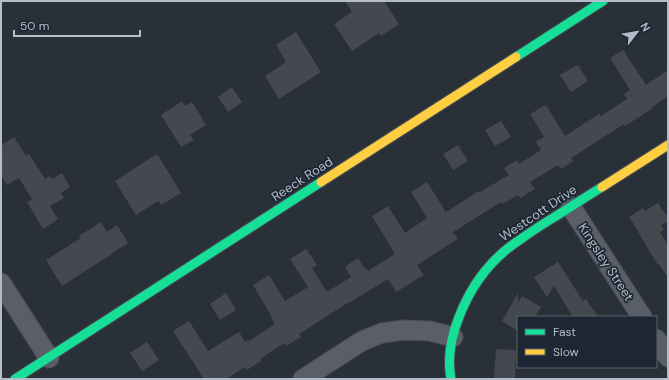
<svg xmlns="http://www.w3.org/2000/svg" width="669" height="380" font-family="'DM Sans',sans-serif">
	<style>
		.building { fill: #444950 }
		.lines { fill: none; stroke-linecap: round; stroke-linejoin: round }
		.street-casing { stroke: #484c53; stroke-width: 21 }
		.fast-casing { stroke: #484c53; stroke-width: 11 }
		.slow-casing { stroke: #484c53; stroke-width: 11 }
		.street { stroke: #5a5e66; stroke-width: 19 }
		.fast { stroke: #16e098; stroke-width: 9 }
		.slow { stroke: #ffcf43; stroke-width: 9 }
		.labels { text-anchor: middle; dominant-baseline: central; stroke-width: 3.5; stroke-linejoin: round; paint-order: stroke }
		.street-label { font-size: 13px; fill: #b4bcc9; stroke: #1d2633 }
	</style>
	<rect width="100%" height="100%" fill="#2a3038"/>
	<g class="building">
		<polygon points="345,1 384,1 399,24 381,36 379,33 352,51 334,24 352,12"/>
		<polygon points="296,32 321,72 279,99 265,76 286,62 276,45"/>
		<polygon points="623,50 646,85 668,70 668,96 652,107 653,108 625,126 624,124 571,158 573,161 561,169 558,165 530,182 535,189 520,198 518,195 503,204 501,202 453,232 458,239 417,265 424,275 396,292 388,279 349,303 349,302 299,334 301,337 286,346 284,343 260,359 261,361 247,370 245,367 226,379 204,379 173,331 189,321 208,351 239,332 245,342 248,340 249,341 275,324 271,318 272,317 253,285 269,275 285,301 308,287 290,259 306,249 317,265 312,268 327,292 351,277 345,267 358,258 365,269 366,268 368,271 395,254 372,216 388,206 405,233 427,218 411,192 427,182 446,212 479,191 480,192 509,175 504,168 517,160 519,164 541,150 536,142 544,137 530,114 546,105 565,136 599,114 601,116 627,99 624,94 630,90 610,58"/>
		<polygon points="578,65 588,81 571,92 560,75"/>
		<polygon points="232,87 242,102 228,112 218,97"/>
		<polygon points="182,101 185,106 192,102 206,125 190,135 194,140 181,147 161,115"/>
		<polygon points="501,121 511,137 495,146 485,130"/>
		<polygon points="14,137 26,156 29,154 45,179 50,176 52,179 62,173 70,187 61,193 64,198 50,206 58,219 43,229 27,202 32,199 19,178 7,185 1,176 1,145"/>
		<polygon points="458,145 468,161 453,170 443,154"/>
		<polygon points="157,154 181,193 161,205 158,201 136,215 115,181"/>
		<polygon points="658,203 668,218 668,221 661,225 664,230 660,232 668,245 668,278 659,264 658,265 638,232 639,232 629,217 643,208 645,211"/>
		<polygon points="101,222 107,232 117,225 128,243 112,253 112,254 62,286 46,260 81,238 79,236"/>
		<polygon points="558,262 583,301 586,299 598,317 573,317 554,286 547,297 534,277"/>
		<polygon points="226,293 236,310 220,320 210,304"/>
		<polygon points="518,293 518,303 522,296 541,307 535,317 518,317 518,331 502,321"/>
		<polygon points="147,342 159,360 142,371 130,353"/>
		<polygon points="496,349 516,350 515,379 494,379"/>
	</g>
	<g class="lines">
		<defs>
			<g id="street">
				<polyline points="571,207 642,317"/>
				<polyline points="1,283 49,358"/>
				<polyline points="656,339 668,357"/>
				<polyline points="303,379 362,341 382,333 404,330 430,331 453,337"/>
			</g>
			<g id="fast">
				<polyline points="516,57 603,1"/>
				<polyline points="15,379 321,182"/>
				<path d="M451,379C447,358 451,337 459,317C471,286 491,259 518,241C528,234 538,227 548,221C566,210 584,198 602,187"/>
			</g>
			<g id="slow">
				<polyline points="321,182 516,57"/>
				<polyline points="602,187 668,145"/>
			</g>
		</defs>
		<use href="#street" class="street-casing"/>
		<use href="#fast" class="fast-casing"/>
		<use href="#slow" class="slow-casing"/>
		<use href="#street" class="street"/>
		<use href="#fast" class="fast"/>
		<use href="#slow" class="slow"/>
	</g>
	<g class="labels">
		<g class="street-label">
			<text transform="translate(302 179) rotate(-33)">Reeck Road</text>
			<text transform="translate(538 213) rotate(-34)">Westcott Drive</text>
			<text transform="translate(606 262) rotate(57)">Kingsley Street</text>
		</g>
	</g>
	<rect width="669" height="380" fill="none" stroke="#b4bcc9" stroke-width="4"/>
	<rect x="517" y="316" width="140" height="52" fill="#1d2633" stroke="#59626f"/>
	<rect x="525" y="329" width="20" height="6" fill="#16e098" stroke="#59626f"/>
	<text x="553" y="336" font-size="12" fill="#b4bcc9">Fast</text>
	<rect x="525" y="349" width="20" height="6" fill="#ffcf43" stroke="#59626f"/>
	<text x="553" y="356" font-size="12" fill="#b4bcc9">Slow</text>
	<g transform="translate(637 32) rotate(59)" stroke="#1d2633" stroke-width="3" paint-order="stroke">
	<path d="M0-3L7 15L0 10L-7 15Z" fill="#b4bcc9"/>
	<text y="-6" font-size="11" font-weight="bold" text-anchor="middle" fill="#b4bcc9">N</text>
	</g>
	<path d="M14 30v6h126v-6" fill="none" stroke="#b4bcc9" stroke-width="2"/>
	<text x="20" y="30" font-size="12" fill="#b4bcc9" stroke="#1d2633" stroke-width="3" paint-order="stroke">50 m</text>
</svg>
